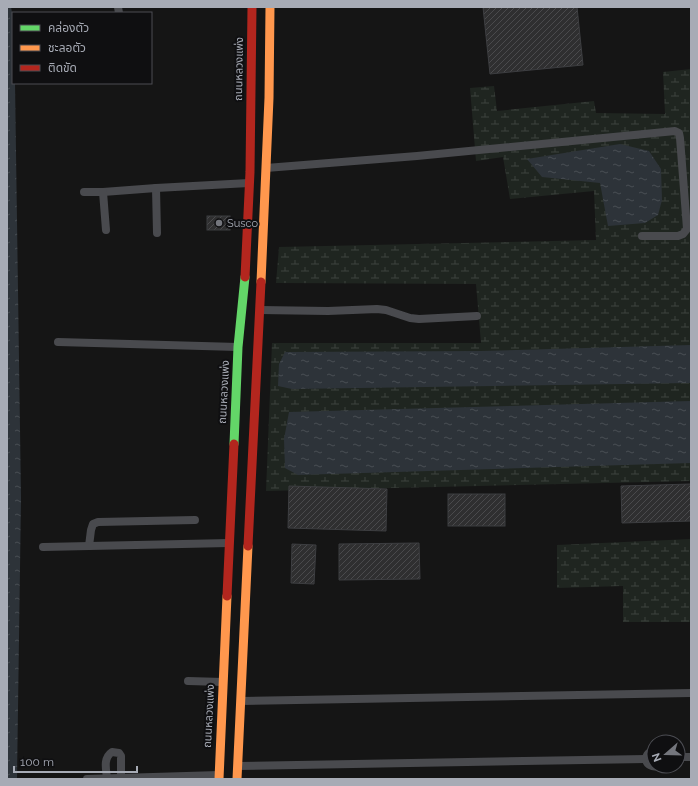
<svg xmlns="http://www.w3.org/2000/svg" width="698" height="786" font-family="Raleway,'Noto Sans Thai',sans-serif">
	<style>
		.wetland { fill: url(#wetland-marsh) }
		.water { fill: url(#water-ripples) }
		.building { fill: url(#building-hatch); stroke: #3d3e41 }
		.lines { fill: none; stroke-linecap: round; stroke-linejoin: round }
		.street { stroke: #494a4e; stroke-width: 8 }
		.fast { stroke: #63d668; stroke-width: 9 }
		.slow { stroke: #ff974d; stroke-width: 9 }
		.jam { stroke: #b3261e; stroke-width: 9 }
		.poi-dot { fill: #74767d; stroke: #0f0f11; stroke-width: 1.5 }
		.labels { text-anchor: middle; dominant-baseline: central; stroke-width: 4; stroke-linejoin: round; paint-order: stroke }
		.street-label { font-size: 11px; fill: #a7abb5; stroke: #0f0f11 }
		.poi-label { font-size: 11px; fill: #a7abb5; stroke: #0f0f11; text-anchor: start }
	</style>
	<defs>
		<pattern id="wetland-marsh" width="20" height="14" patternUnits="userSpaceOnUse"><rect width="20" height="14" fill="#1f2520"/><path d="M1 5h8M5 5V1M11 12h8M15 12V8" fill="none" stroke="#3d423e"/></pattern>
		<pattern id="water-ripples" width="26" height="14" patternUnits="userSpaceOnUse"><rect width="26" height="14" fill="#2d3339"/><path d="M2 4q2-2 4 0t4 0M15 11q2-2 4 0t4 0" fill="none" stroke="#494e53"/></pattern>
		<pattern id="building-hatch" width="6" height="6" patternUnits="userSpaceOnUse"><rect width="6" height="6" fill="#2f2f30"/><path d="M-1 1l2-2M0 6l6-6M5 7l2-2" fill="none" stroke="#4a4a4c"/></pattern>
	</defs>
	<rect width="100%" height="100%" fill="#151515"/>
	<g class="wetland">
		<polygon points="691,69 691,481 266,491 272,343 481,343 476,284 276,283 279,247 596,240 594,191 510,199 503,157 476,161 470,88 494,86 497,111 594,101 596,113 665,114 663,72"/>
		<polygon points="691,539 691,622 623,622 623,586 557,588 557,545"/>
	</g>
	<g class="water">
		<polygon points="7,7 11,7 13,18 13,83 15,83 21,498 17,779 7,779"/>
		<polygon points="620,144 649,151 661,169 662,200 658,215 645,223 608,226 600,183 542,177 527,159"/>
		<polygon points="691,345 691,383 292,389 278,386 279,364 285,352 481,351"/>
		<polygon points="691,401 691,463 298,475 285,468 284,439 289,412"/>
	</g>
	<g class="building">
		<polygon points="483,7 577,7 583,65 490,74"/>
		<rect x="207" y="216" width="23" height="14"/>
		<polygon points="691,484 691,521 622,523 621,486"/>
		<polygon points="289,486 387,489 386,531 288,528"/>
		<rect x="448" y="494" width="57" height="32"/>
		<polygon points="419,543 420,579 339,580 339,544"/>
		<polygon points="292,544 316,545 314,584 291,583"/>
	</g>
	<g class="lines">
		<g class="street">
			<polyline points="118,7 119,13"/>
			<polyline points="266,168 417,156 675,131 679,133 680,138 687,229 683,234 678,236 642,236"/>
			<polyline points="156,188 157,233"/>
			<polyline points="84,192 103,192 156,188 249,183"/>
			<polyline points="103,192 106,230"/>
			<polyline points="260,310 328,311 377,309 386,310 410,318 419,319 477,316"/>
			<polyline points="58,342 238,347"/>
			<polyline points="89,546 91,530 93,524 98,522 195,520"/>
			<polyline points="43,547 229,543"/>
			<polyline points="188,681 223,682"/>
			<polyline points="241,701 691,693"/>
			<path d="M654,750C641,754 645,769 658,766"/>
			<polyline points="678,757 691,757"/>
			<polyline points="238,766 646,759"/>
			<path d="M107,778C106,769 103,758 112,752L119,753L121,756V778"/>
			<polyline points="87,779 219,775"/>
		</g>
		<polyline class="fast" points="234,444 238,347 245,277"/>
		<g class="slow">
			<polyline points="261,282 269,98 270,7"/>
			<polyline points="219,779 227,596"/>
			<polyline points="237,779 248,546"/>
		</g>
		<g class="jam">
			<polyline points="245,277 250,172 252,7"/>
			<polyline points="248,546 261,282"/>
			<polyline points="227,596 234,444"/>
		</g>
	</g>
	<circle class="poi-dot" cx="219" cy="223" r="4"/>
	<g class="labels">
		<g class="street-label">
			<text transform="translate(239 69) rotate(-89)">ถนนหลวงแพ่ง</text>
			<text transform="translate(224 392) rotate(-87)">ถนนหลวงแพ่ง</text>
			<text transform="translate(209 716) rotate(-87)">ถนนหลวงแพ่ง</text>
		</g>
		<g class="poi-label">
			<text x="227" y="223">Susco</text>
		</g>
	</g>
	<rect width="698" height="786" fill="none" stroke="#a7abb5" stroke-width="16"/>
	<rect x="12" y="12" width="140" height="72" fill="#0f0f11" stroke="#4c4d53"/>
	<rect x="20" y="25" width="20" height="6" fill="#63d668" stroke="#4c4d53"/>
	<text x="48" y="32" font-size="12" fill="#a7abb5">คล่องตัว</text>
	<rect x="20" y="45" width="20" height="6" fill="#ff974d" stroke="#4c4d53"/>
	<text x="48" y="52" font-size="12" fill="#a7abb5">ชะลอตัว</text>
	<rect x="20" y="65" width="20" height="6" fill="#b3261e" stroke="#4c4d53"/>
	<text x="48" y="72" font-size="12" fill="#a7abb5">ติดขัด</text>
	<g transform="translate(666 754) rotate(250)"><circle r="19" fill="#0f0f11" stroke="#4c4d53"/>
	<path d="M0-3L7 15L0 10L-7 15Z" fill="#74767d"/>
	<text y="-6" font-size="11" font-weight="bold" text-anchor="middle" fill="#a7abb5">N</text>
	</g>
	<path d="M14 766v6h123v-6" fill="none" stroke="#a7abb5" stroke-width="2"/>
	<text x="20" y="766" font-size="12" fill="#a7abb5" stroke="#0f0f11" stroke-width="3" paint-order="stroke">100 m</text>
</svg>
